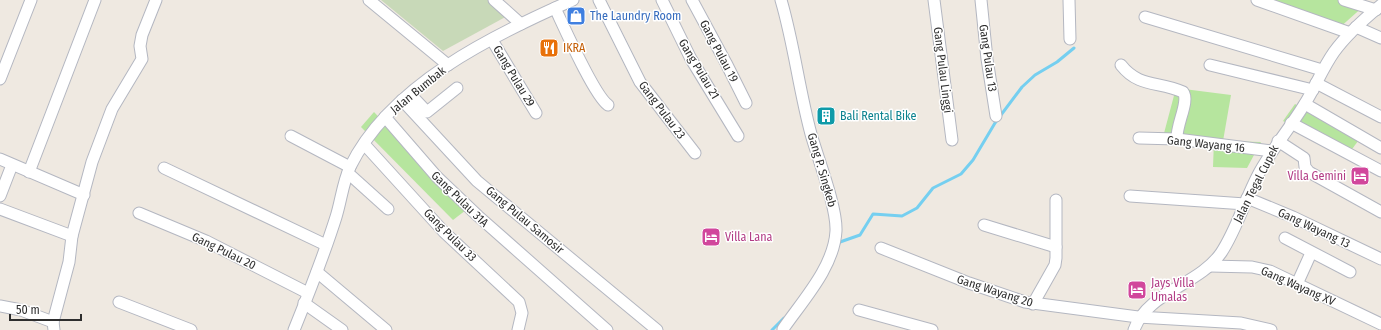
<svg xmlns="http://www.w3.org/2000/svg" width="1381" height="330" font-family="'Fira Sans Condensed',sans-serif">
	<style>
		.green { fill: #b6e59e }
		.cemetery { fill: #c8d9b8 }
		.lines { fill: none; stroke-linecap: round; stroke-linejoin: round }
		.stream { stroke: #75cff0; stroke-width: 3 }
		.minor-casing { stroke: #b4b7c1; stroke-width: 13 }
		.minor { stroke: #fff; stroke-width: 11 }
		.labels { text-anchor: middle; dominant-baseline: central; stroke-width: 3; stroke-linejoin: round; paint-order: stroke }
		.shop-label { font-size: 12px; fill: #366cbe; stroke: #fff; text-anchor: start }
		.food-label { font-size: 12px; fill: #c56008; stroke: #fff; text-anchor: start }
		.street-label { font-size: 12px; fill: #2e2e2e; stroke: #fff }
		.culture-label { font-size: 12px; fill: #0d838f; stroke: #fff; text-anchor: start }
		.hotel-label { font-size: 12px; fill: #b23c85; stroke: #fff; text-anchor: start }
	</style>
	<rect width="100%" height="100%" fill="#efe9e1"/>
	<g class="green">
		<polygon points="1260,0 1347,0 1365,5 1338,29"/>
		<polygon points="1176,88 1231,95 1223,141 1261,142 1247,168 1213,167 1214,140 1163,137"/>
		<polygon points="1295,104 1358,141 1347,156 1283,121"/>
		<polygon points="374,112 466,210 453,220 361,127"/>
	</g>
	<polygon class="cemetery" points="381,0 496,0 511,14 443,51"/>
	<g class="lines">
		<g class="stream">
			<polyline points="838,245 840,242 860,235 873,214 902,216 917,208 933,188 961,174 973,160 995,123 1022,87 1035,75 1057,62 1074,48"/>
			<polyline points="772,330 784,318"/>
		</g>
		<defs>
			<g id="minor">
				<polyline points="369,0 448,65"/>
				<polyline points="494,0 521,24"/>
				<polyline points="599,0 640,82 695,153"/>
				<polyline points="662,0 691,59 738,136"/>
				<polyline points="692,0 726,63 746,103"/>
				<path d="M781,0C794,44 799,90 811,134C818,159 837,207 836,231C834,267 803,300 783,329"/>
				<polyline points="934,0 952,140"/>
				<polyline points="981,0 987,59 996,116"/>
				<polyline points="1069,0 1070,39"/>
				<polyline points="1257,0 1350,33"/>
				<polyline points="1344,0 1376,10"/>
				<path d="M555,8C564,27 594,95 608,105"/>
				<polyline points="1145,17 1322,70"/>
				<polyline points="1356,27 1381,38"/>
				<polyline points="492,40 536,113"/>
				<path d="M1121,65C1139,88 1159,81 1183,92C1190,101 1176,124 1177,139"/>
				<polyline points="1210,65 1313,90"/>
				<polyline points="0,79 31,0"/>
				<polyline points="1316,83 1381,117"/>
				<polyline points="410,94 427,112 457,88"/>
				<polyline points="402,100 477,181 657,330"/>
				<polyline points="1305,104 1381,148"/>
				<polyline points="385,117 437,177 478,216 607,330"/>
				<polyline points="1291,123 1381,171"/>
				<polyline points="291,136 350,167"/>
				<polyline points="1139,138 1177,139 1272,151"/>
				<polyline points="1278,141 1304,158 1305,167 1309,172 1381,212"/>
				<polyline points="364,144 444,232 519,302 522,313 518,330"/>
				<polyline points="0,159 84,195"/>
				<polyline points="164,168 326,245"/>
				<polyline points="29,172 95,0"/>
				<polyline points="348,173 388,209"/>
				<polyline points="0,196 12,165"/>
				<polyline points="1130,196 1245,204"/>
				<polyline points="1247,198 1293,217 1381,259"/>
				<polyline points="0,209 72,236"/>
				<polyline points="139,213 206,241 308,293"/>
				<polyline points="984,225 1056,247"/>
				<polyline points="1285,238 1350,272"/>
				<polyline points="881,248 969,283 1025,302 1138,317 1241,323 1271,330"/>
				<polyline points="1210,266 1252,267 1270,271 1381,324"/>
				<polyline points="317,272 386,330"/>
				<polyline points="1297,284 1311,253"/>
				<polyline points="119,302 191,330"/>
				<polyline points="304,303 342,330"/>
				<polyline points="1033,304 1055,265 1056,258 1056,200"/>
				<polyline points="0,306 21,310 53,322 54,330"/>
				<polyline points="859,310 932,330"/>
				<polyline points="53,322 69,262 72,236 92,162 112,109 142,59 140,46 142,35 156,0"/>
				<path d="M294,330C309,293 324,255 336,217C341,201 343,182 350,167C390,85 493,35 573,0"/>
				<path d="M1134,330C1147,292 1199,285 1221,253C1237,229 1245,199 1259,173C1272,149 1290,128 1304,105C1315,88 1322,69 1334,52C1347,34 1364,19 1381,5"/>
			</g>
		</defs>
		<use href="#minor" class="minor-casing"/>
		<use href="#minor" class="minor"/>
	</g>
	<defs>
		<symbol id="shop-square" viewBox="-11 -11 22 22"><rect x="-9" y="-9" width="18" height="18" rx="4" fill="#3f7fe0" stroke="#fff"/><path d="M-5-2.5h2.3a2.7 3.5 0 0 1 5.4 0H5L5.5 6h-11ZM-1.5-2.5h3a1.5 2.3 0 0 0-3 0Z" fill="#fff"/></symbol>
		<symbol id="restaurant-square" viewBox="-11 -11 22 22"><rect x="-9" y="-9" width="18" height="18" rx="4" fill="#e8710a" stroke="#fff"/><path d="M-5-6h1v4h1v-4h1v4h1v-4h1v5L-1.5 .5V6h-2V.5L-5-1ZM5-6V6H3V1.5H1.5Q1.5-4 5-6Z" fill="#fff"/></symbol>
		<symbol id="building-square" viewBox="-11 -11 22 22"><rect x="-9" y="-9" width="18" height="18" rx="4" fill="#0f9aa8" stroke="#fff"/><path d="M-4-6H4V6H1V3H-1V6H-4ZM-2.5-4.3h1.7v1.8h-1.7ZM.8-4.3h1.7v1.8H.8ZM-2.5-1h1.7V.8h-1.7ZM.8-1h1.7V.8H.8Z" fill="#fff"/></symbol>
		<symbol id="hotel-square" viewBox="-11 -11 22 22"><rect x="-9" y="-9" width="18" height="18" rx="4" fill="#d1479c" stroke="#fff"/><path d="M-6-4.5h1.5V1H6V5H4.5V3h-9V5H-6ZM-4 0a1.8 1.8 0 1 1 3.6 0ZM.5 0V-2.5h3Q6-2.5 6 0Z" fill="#fff"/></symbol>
	</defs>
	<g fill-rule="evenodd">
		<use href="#shop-square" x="565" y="5" width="22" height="22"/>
		<use href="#restaurant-square" x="538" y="37" width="22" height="22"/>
		<use href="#building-square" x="815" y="105" width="22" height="22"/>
		<use href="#hotel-square" x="1349" y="165" width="22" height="22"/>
		<use href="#hotel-square" x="700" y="226" width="22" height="22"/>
		<use href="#hotel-square" x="1126" y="279" width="22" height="22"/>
	</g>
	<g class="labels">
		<g class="shop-label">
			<text x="590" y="16">The Laundry Room</text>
		</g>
		<g class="food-label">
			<text x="563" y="48">IKRA</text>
		</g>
		<g class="street-label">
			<text transform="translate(719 51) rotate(62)">Gang Pulau 19</text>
			<text transform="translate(988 58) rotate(82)">Gang Pulau 13</text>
			<text transform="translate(699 69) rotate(59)">Gang Pulau 21</text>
			<text transform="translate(943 70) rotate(83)">Gang Pulau Linggi</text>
			<text transform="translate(514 76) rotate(59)">Gang Pulau 29</text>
			<text transform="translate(418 90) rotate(-39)">Jalan Bumbak</text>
			<text transform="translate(662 110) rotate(53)">Gang Pulau 23</text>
			<text transform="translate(1206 144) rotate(6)">Gang Wayang 16</text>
			<text transform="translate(822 170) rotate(74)">Gang P. Singkeb</text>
			<text transform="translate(1256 184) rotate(-63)">Jalan Tegal Cupek</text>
			<text transform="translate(460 199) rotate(44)">Gang Pulau 31A</text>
			<text transform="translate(525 220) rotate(40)">Gang Pulau Samosir</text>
			<text transform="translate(1314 228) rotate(25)">Gang Wayang 13</text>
			<text transform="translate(450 235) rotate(45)">Gang Pulau 33</text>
			<text transform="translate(224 251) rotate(26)">Gang Pulau 20</text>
			<text transform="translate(1298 286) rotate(24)">Gang Wayang XV</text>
			<text transform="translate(995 291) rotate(18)">Gang Wayang 20</text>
		</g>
		<g class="culture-label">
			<text x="840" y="116">Bali Rental Bike</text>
		</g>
		<g class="hotel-label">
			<text x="1346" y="176" text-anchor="end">Villa Gemini</text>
			<text x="725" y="237">Villa Lana</text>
			<text x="1151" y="283">Jays Villa<tspan x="1151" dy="14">Umalas</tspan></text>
		</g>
	</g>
	<path d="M10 314v6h71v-6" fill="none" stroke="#2e2e2e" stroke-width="2"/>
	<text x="16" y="314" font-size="12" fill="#2e2e2e" stroke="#ffffff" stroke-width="3" paint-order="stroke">50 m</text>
</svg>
